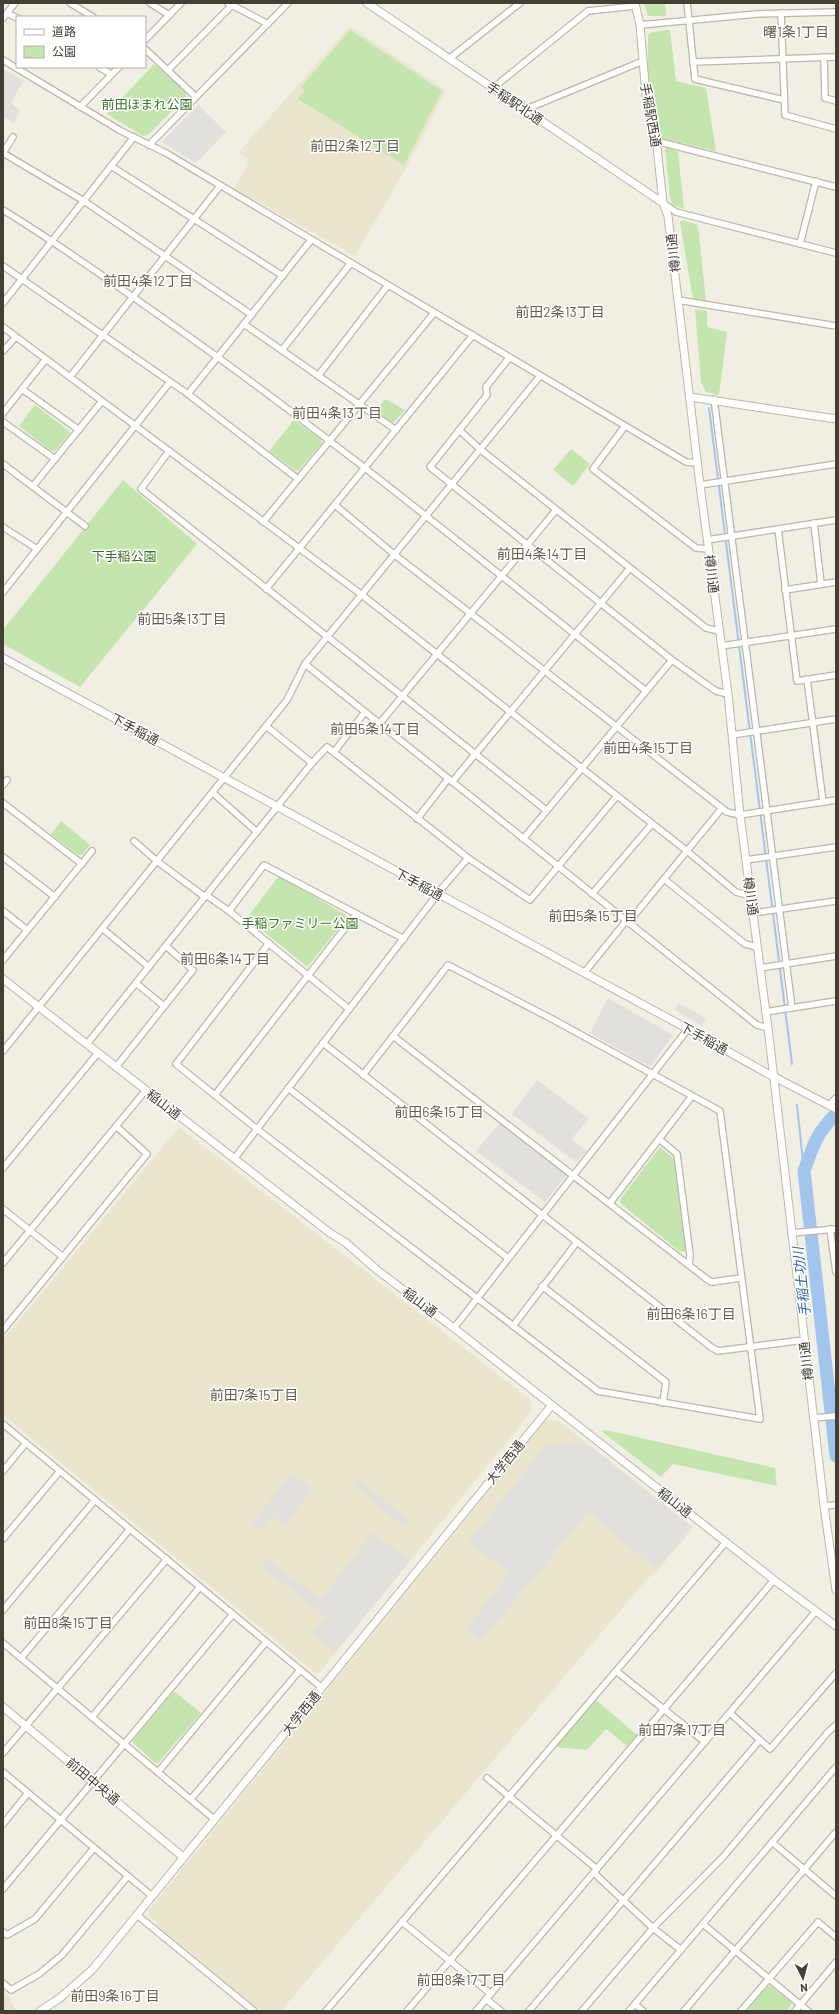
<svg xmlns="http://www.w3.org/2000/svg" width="839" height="2014" font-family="Barlow,'Noto Sans JP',sans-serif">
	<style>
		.education { fill: #eae6ce }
		.green { fill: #c5e5ae }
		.parking { fill: #e2e0dc }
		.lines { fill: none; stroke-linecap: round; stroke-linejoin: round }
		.stream { stroke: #a2c5ed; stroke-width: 2 }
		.river { stroke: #a2c5ed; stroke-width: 13 }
		.minor-casing { stroke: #bcb7a7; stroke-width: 8 }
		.tertiary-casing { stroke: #bcb7a7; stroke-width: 9 }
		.minor { stroke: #fff; stroke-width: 5.5 }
		.tertiary { stroke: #fff; stroke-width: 7 }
		.labels { text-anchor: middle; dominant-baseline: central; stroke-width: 3; stroke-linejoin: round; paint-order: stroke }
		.street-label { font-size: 13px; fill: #433f34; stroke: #fff }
		.park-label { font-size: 13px; fill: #3d722a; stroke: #fff }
		.neighbourhood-label { font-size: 14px; fill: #655e4c; stroke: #fff }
		.water-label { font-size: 14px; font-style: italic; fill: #3269aa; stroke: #fff }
	</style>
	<rect width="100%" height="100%" fill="#f1efe4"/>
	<g class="education">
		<polygon points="350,26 446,90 406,168 355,256 234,189 248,164 247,158 238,153"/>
		<polygon points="179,1127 531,1400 532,1411 319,1673 315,1673 3,1415 3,1340"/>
		<polygon points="558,1420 693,1528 655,1574 648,1578 281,2011 261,2011 154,1926 157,1922 149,1916 148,1911 545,1421"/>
		<polygon points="3,1991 9,1996 16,2010 3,2011"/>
	</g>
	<g class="green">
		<polygon points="644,3 665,3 666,16 648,16"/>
		<polygon points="350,30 442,91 404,165 298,99 305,90 301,87"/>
		<polygon points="670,30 676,81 706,88 716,151 661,138 648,79 648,35 652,32"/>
		<polygon points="154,64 186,91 186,97 148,135 143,136 107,114"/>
		<polygon points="669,148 678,152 684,209 673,205 670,199 665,149"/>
		<polygon points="683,220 698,225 706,301 693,299 680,222"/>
		<polygon points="695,309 707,311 707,327 727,332 719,395 706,392 701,382"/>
		<polygon points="385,399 405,410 394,422 391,422 376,411"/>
		<polygon points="35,405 69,431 70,433 55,451 51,451 19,426"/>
		<polygon points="294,420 321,439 322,443 299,470 296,471 269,451"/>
		<polygon points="571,449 590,464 573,486 553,470"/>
		<polygon points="123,480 197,544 80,687 3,644 3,630"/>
		<polygon points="61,821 90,845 82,855 78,855 51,834"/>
		<polygon points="279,876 346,915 347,918 309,965 306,966 247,918"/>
		<polygon points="660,1147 675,1160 687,1252 679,1251 620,1203 621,1198"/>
		<polygon points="606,1430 775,1468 777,1486 673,1464 661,1477 601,1431"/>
		<polygon points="174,1691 201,1713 158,1763 154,1762 133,1743 133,1740"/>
		<polygon points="596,1700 637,1735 627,1746 606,1729 587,1750 555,1747"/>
		<polygon points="768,1986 771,1986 792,2003 787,2011 751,2011 748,2008"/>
	</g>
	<g class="parking">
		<polygon points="3,69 24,80 11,103 20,111 14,123 3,117"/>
		<polygon points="198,105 226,132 196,163 162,142"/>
		<polygon points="608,998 673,1035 650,1067 590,1033"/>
		<polygon points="678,1003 706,1018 702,1026 675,1010"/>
		<polygon points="537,1080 589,1119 571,1139 587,1151 576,1162 512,1114"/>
		<polygon points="500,1123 567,1175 545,1202 476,1151"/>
		<polygon points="547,1444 577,1444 592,1447 692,1527 656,1569 588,1512 503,1615 479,1640 466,1629 509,1573 468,1542"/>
		<polygon points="291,1473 312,1489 284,1525 272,1516 261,1530 252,1523"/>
		<polygon points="360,1480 409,1521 404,1527 355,1485"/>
		<polygon points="373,1532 410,1561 335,1653 312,1633 325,1616 262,1567 267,1559 321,1599"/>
	</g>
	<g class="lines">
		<g class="stream">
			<polyline points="709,408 792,1064"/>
			<polyline points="797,1105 804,1171"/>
		</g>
		<path class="river" d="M836,1114C817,1132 813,1146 804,1171L836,1456"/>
		<defs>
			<g id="minor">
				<polyline points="70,3 93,17"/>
				<polyline points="150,3 169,15"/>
				<polyline points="228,3 268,24"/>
				<polyline points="687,3 695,79 784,100"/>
				<polyline points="7,13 17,18"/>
				<polyline points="781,13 785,115 836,129"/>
				<polyline points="3,18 15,3"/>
				<polyline points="640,25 757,14 836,12"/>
				<polyline points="145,40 181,3"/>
				<polyline points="145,49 196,97"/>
				<polyline points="824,57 825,98 836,101"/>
				<polyline points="450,58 520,3"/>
				<polyline points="3,60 121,131 166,153 686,462 698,463"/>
				<polyline points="693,62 836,57"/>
				<polyline points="99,67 111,74"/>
				<polyline points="168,70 234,3"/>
				<polyline points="493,88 588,11 635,6"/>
				<polyline points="80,107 119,67"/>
				<polyline points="524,110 643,61"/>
				<polyline points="656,141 836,187"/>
				<polyline points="149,145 288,3"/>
				<polyline points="3,153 84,201 252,315"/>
				<polyline points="3,153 13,137"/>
				<polyline points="111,166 283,276"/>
				<polyline points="663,203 676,212 836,253"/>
				<path d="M3,210C59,244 113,283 167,321C332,437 488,566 646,691"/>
				<polyline points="800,244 816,181"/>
				<polyline points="3,266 188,394 298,479"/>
				<polyline points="678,300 836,326"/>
				<polyline points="3,303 134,137"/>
				<polyline points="244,324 396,430"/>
				<polyline points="3,327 362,595 687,851 736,892 751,896"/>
				<polyline points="282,350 351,263"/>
				<polyline points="3,351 16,337"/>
				<polyline points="509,358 486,387 487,395 430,467 672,660 716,691 728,694"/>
				<polyline points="318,376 388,285"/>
				<polyline points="70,377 220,186"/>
				<polyline points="22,389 79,430"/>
				<polyline points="188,394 311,240"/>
				<polyline points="714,399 792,1008"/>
				<polyline points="3,413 46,359"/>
				<polyline points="3,422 55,459"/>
				<polyline points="625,426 593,469 696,548 709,549"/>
				<polyline points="459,430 481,450 706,628 719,631"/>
				<polyline points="169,451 141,489 546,810"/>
				<polyline points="3,464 85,526"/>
				<polyline points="700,485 836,464"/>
				<polyline points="33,486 102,401"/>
				<polyline points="335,505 395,555 727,812 740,815 836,800"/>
				<polyline points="263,522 434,313"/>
				<polyline points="814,523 821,584"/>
				<polyline points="3,527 37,549"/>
				<polyline points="778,529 797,681 836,675"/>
				<polyline points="707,540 836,520"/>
				<polyline points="266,589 473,335"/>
				<polyline points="785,590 836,582"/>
				<polyline points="3,592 170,382"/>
				<polyline points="721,646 836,629"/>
				<polyline points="305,664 757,1025 768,1028"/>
				<polyline points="807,679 823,802"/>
				<polyline points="380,723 556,510"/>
				<polyline points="266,726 312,763"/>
				<polyline points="732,735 836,719"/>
				<polyline points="334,752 365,712"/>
				<polyline points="452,782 630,568"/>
				<polyline points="3,785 7,780"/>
				<polyline points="213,793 257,832"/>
				<polyline points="3,803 82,864"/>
				<polyline points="417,819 448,779"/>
				<polyline points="523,839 672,660"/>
				<polyline points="134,841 158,862 205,897"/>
				<polyline points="3,857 55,897"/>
				<polyline points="746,860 836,847"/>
				<polyline points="664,879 745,944 757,947"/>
				<polyline points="592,894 652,824"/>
				<polyline points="206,895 229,911 349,1009"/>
				<polyline points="3,911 27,930"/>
				<polyline points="229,911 264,865 404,939"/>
				<polyline points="753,913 836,901"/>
				<polyline points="628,923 722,808"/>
				<polyline points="103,929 149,967"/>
				<polyline points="269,943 176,1064 257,1129 598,1391 760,1419 720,1111 554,1020 448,965 363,1075"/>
				<polyline points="3,960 92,851"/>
				<polyline points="760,968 836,956"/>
				<polyline points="584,973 626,921"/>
				<polyline points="136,983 164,1006"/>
				<polyline points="765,1012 836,1001"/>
				<polyline points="393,1036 708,1280 712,1282 741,1278"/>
				<polyline points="323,1043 711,1347 718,1351 804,1340"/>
				<polyline points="87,1044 312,763 327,747 468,858 530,900 617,796"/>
				<polyline points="3,1051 287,700 305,664 540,376"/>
				<polyline points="116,1067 193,970 166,946"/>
				<polyline points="288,1088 508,1258"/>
				<polyline points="215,1095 356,914"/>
				<polyline points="829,1105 836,1098"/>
				<polyline points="659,1139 677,1154 690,1255 689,1265"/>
				<polyline points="234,1159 443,887 468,858"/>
				<polyline points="3,1168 98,1053"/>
				<polyline points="610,1203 692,1096"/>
				<polyline points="3,1209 63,1257"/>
				<polyline points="830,1229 836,1272"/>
				<polyline points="791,1233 836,1229"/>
				<polyline points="3,1263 146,1090"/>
				<polyline points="542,1286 666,1382 663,1403"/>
				<polyline points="513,1326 577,1242"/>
				<polyline points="454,1328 688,1029"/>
				<polyline points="3,1330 147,1154 116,1126"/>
				<polyline points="813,1418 836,1416"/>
				<polyline points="3,1424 321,1687"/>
				<polyline points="3,1471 26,1443"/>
				<polyline points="824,1506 836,1505"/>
				<polyline points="3,1539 60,1471"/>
				<polyline points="3,1610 95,1500"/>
				<polyline points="3,1643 214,1819"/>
				<polyline points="21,1658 130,1529"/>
				<polyline points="616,1671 705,1742"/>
				<polyline points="730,1713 770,1749 836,1673"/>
				<polyline points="92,1717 200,1587"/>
				<polyline points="3,1753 167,1559"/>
				<polyline points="3,1772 152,1896"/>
				<polyline points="158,1772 266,1642"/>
				<polyline points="487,1778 597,1869"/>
				<polyline points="191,1799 300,1670"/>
				<polyline points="3,1824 28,1793"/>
				<polyline points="772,1842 836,1896"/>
				<polyline points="594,1873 653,1928 681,1950"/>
				<polyline points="3,1889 233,1614"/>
				<polyline points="137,1915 254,2011"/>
				<polyline points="402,1922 491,1994"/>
				<polyline points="703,1924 808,2011"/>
				<polyline points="3,1932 7,1935 35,1919 94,1848"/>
				<polyline points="3,1983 11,1990 39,1974 62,1955 128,1876"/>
				<polyline points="486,1999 501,2011"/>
				<polyline points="635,2004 643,2011"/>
				<polyline points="326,2011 726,1542"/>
				<polyline points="407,2011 774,1580"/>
				<polyline points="476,2011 816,1611"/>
				<polyline points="529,2011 760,1740"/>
				<polyline points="582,2011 653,1928 723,1857 828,1732 836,1725"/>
				<polyline points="629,2011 836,1767"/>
				<polyline points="684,2011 836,1832"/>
				<polyline points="741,2011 818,1922 836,1937"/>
				<polyline points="795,2011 836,1962"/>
			</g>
			<g id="tertiary">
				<polyline points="367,3 663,203"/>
				<polyline points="635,3 640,25 646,95 656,138 663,203 668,216 700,485 728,694 740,815 768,1028 824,1506 836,1590"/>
				<polyline points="690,397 836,419"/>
				<polyline points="3,658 688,1029 763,1071 836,1109"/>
				<polyline points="3,979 330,1233 345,1242 377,1270 454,1328 774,1580 836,1626"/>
				<polyline points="3,1707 183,1857"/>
				<polyline points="40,2011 60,1998 92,1970 552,1405"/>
			</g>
		</defs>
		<use href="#minor" class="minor-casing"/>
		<use href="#tertiary" class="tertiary-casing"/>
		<use href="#minor" class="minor"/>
		<use href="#tertiary" class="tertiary"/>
	</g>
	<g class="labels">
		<g class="street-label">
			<text transform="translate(515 103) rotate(34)">手稲駅北通</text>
			<text transform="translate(651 115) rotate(80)">手稲駅西通</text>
			<text transform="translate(673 253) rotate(-97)">樽川通</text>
			<text transform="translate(712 574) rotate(83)">樽川通</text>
			<text transform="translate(135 729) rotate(28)">下手稲通</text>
			<text transform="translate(419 884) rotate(28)">下手稲通</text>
			<text transform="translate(751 896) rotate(82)">樽川通</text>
			<text transform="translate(704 1038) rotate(29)">下手稲通</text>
			<text transform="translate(164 1104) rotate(38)">稲山通</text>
			<text transform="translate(420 1302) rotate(37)">稲山通</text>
			<text transform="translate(806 1361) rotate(-97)">樽川通</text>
			<text transform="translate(505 1462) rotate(-51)">大学西通</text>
			<text transform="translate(675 1502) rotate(38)">稲山通</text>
			<text transform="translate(301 1713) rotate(-51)">大学西通</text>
			<text transform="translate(93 1781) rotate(40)">前田中央通</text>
		</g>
		<g class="park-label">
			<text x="147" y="104">前田ほまれ公園</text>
			<text x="124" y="556">下手稲公園</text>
			<text x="300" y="923">手稲ファミリー公園</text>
		</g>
		<g class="neighbourhood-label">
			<text x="796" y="31">曙1条1丁目</text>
			<text x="355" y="145">前田2条12丁目</text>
			<text x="148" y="280">前田4条12丁目</text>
			<text x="560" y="311">前田2条13丁目</text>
			<text x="337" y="412">前田4条13丁目</text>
			<text x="542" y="553">前田4条14丁目</text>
			<text x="182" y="618">前田5条13丁目</text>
			<text x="375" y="728">前田5条14丁目</text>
			<text x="648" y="747">前田4条15丁目</text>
			<text x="593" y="915">前田5条15丁目</text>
			<text x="225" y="958">前田6条14丁目</text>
			<text x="439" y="1111">前田6条15丁目</text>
			<text x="691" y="1313">前田6条16丁目</text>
			<text x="254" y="1394">前田7条15丁目</text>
			<text x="68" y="1622">前田8条15丁目</text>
			<text x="682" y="1729">前田7条17丁目</text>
			<text x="461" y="1979">前田8条17丁目</text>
			<text x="115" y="1995">前田9条16丁目</text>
		</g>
		<g class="water-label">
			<text transform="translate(801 1282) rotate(-96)">手稲土功川</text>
		</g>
	</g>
	<rect width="839" height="2014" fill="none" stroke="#433f34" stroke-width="8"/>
	<rect x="16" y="16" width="130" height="52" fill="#ffffff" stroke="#b4b2ae"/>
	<rect x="24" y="29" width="20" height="6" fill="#ffffff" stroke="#b4b2ae"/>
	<text x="52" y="36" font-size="12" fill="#433f34">道路</text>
	<rect x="24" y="46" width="20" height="12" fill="#c5e5ae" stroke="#b4b2ae"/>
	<text x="52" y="56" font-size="12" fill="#433f34">公園</text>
	<g transform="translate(803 1978) rotate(174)" stroke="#ffffff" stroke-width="3" paint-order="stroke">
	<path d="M0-3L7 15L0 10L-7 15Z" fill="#433f34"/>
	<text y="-6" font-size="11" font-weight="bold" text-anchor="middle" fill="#433f34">N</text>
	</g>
</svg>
